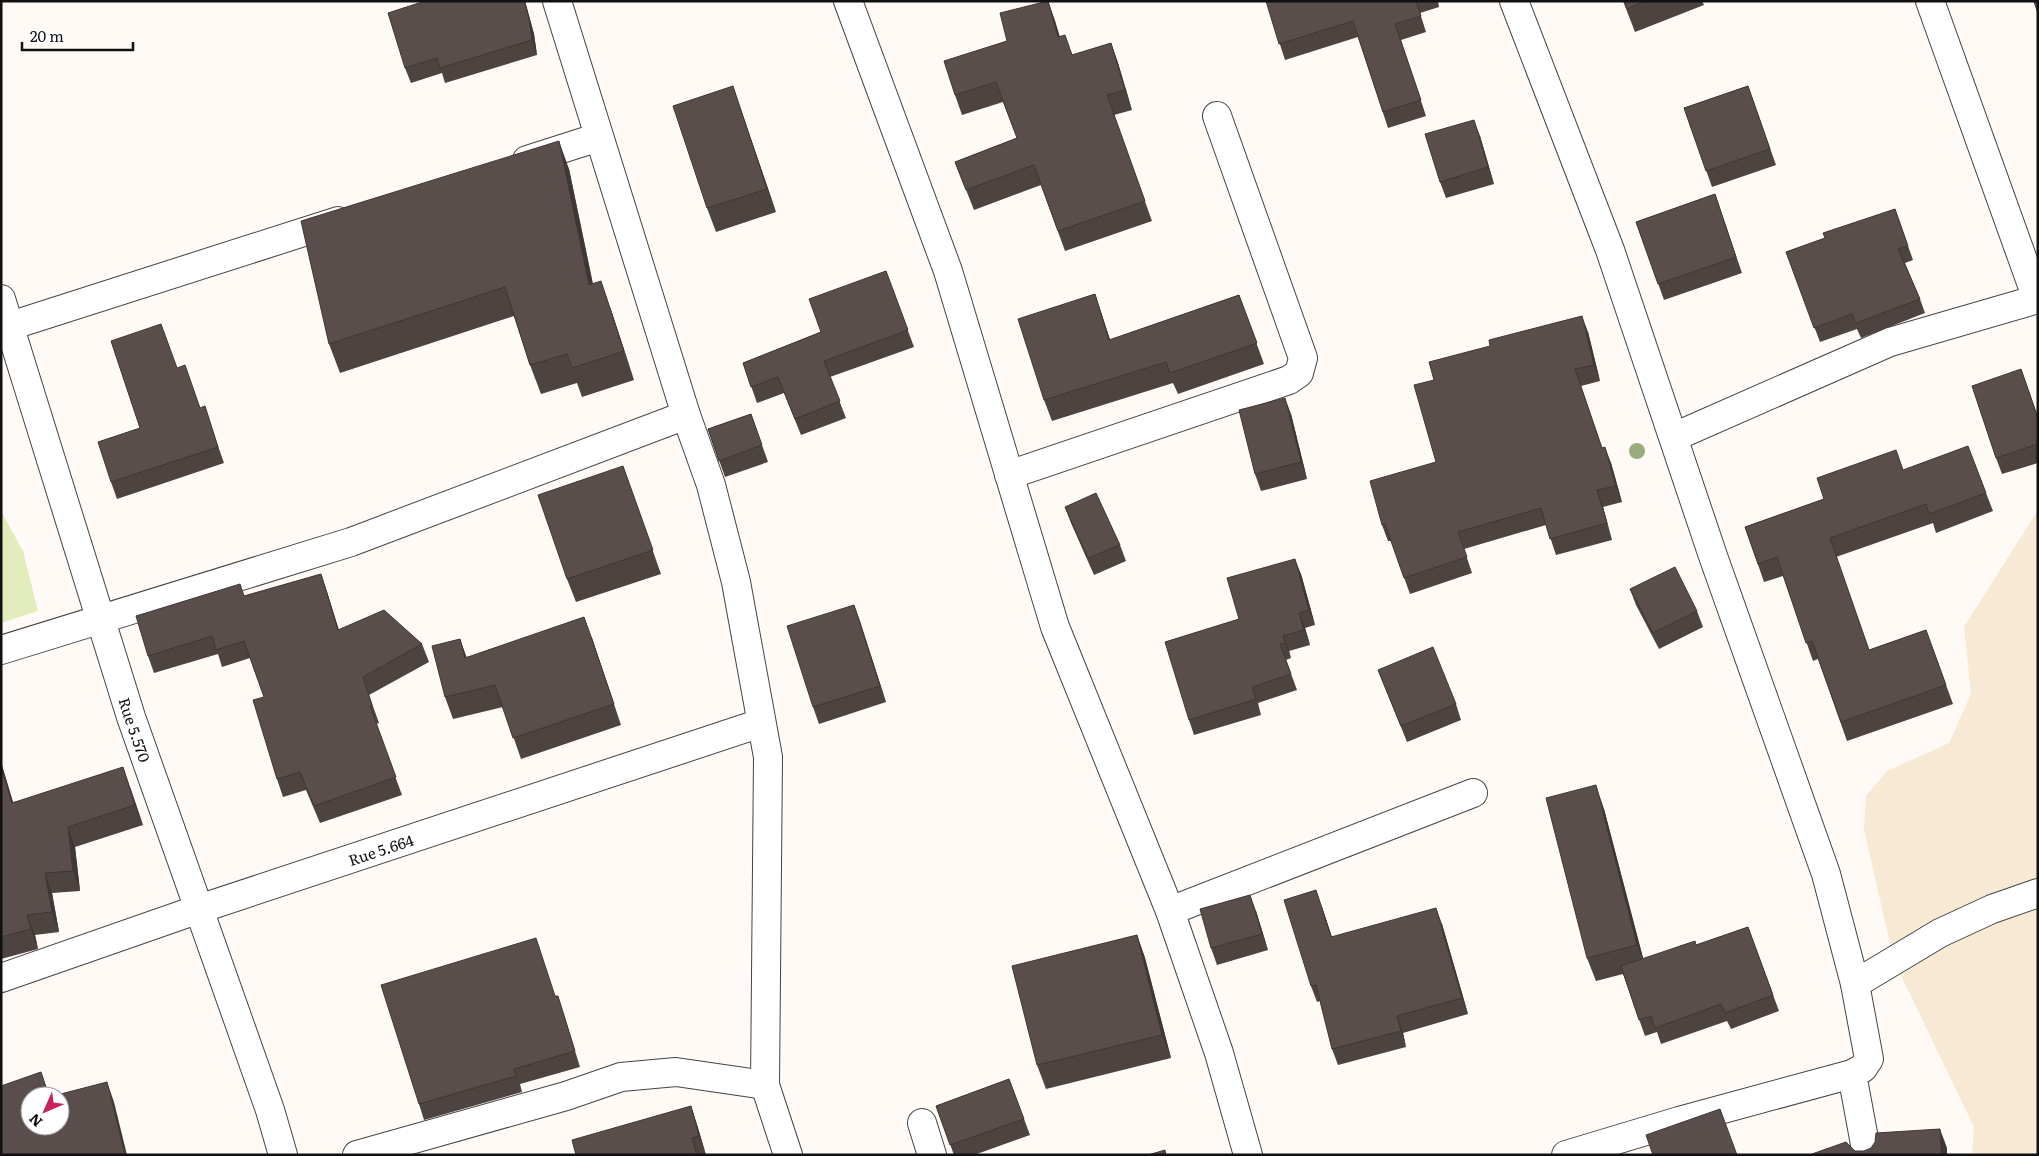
<svg xmlns="http://www.w3.org/2000/svg" width="2039" height="1156" font-family="Literata,serif">
	<style>
		.farmland { fill: #f7e9d3 }
		.green { fill: #e3ecbb }
		.lines { fill: none; stroke-linecap: round; stroke-linejoin: round }
		.minor-casing { stroke: #444; stroke-width: 30 }
		.minor { stroke: #fff; stroke-width: 28 }
		.tree { fill: #99ac7e }
		.wall { fill: #4d4341 }
		.shaded-wall { fill: #3f3735 }
		.building { fill: #5a4e4c; stroke: #3f3735 }
		.labels { text-anchor: middle; dominant-baseline: central; stroke-width: 5; stroke-linejoin: round; paint-order: stroke }
		.street-label { font-size: 15px; fill: #111; stroke: #fff }
	</style>
	<rect width="100%" height="100%" fill="#fffaf5"/>
	<polygon class="farmland" points="2038,510 2038,1155 1972,1155 1974,1127 1894,961 1864,830 1866,796 1887,771 1949,743 1971,694 1964,627"/>
	<polygon class="green" points="1,511 23,551 38,611 1,623"/>
	<g class="lines">
		<defs>
			<g id="minor">
				<polyline points="557,1 686,415 711,485 736,582 768,757 765,1085 788,1155"/>
				<polyline points="848,1 948,271 1055,627 1170,911 1219,1053 1248,1155"/>
				<polyline points="1514,1 1610,250 1713,556 1826,874 1855,984 1869,1059 1863,1068 1852,1074 1679,1121 1566,1155"/>
				<polyline points="1930,1 2037,299"/>
				<polyline points="527,160 599,137"/>
				<path id="s1" d="M1,299L131,717L270,1110L283,1155"/>
				<polyline points="10,326 338,221"/>
				<polyline points="1674,437 1890,342 2038,299"/>
				<polyline points="1009,475 1289,380 1299,373 1303,358 1217,116"/>
				<polyline points="1,650 351,542 686,415"/>
				<polyline points="1170,911 1473,793"/>
				<path id="s2" d="M1,978L199,909L761,723"/>
				<polyline points="1855,984 1940,933 1992,909 2038,893"/>
				<polyline points="1852,1074 1867,1155"/>
				<polyline points="922,1123 932,1155"/>
				<polyline points="357,1155 566,1096 621,1077 676,1072 765,1085"/>
			</g>
		</defs>
		<use href="#minor" class="minor-casing"/>
		<use href="#minor" class="minor"/>
	</g>
	<circle class="tree" cx="1637" cy="451" r="8"/>
	<g class="wall">
		<polygon points="425,1 525,1 534,34 537,55 445,83 442,73 411,83 405,68"/>
		<polygon points="1048,1 1055,21 1060,37 1073,55 1111,43 1118,63 1132,110 1114,115 1152,221 1065,251 1041,185 974,210 955,162 1017,138 1003,102 962,115 955,95 1007,41"/>
		<polygon points="1266,1 1438,1 1439,7 1420,13 1426,32 1401,40 1426,116 1388,128 1358,37 1285,60"/>
		<polygon points="1623,1 1702,1 1704,5 1635,32"/>
		<polygon points="1748,86 1776,165 1712,187 1684,108"/>
		<polygon points="741,110 776,212 716,232 707,208"/>
		<polygon points="1480,136 1494,184 1446,198 1440,182"/>
		<polygon points="569,169 593,284 611,310 634,380 582,397 577,383 541,394 530,365 514,316 340,373 329,344"/>
		<polygon points="1715,194 1742,273 1664,300 1636,222"/>
		<polygon points="1895,209 1913,260 1905,263 1920,299 1925,313 1861,338 1857,329 1820,342 1786,252 1825,238"/>
		<polygon points="886,271 914,347 830,377 846,418 801,435 784,393 757,403 743,363 821,332"/>
		<polygon points="1095,294 1110,340 1239,295 1264,364 1178,394 1173,383 1052,421 1044,400"/>
		<polygon points="1588,332 1600,381 1581,386 1602,448 1611,463 1622,502 1603,507 1612,540 1556,555 1546,525 1464,549 1472,573 1410,594 1391,541 1388,541 1382,525 1436,462 1434,380"/>
		<polygon points="177,368 200,408 210,423 224,463 117,499 111,482 140,428"/>
		<polygon points="2021,369 2038,417 2038,463 2002,474 1996,458"/>
		<polygon points="751,414 768,462 725,477 708,429"/>
		<polygon points="1291,414 1307,479 1261,491 1255,474"/>
		<polygon points="623,466 661,574 576,602 567,579"/>
		<polygon points="1986,493 1993,511 1936,533 1933,523 1836,557 1869,650 1926,630 1953,704 1847,741 1818,659 1813,661 1783,576 1764,582 1745,527 1824,499"/>
		<polygon points="1065,507 1120,545 1126,561 1094,575 1071,523"/>
		<polygon points="321,574 327,592 339,630 422,644 429,662 369,695 379,723 376,724 402,795 320,823 306,790 283,797 277,779 264,697 250,658 222,667 218,654 154,673 148,656 240,584 244,596"/>
		<polygon points="1301,574 1315,625 1305,628 1310,645 1289,651 1291,658 1286,660 1297,690 1258,703 1261,715 1194,735 1189,720 1239,619"/>
		<polygon points="1630,589 1697,611 1703,627 1659,649 1636,605"/>
		<polygon points="854,605 886,702 819,724 813,707"/>
		<polygon points="592,638 621,725 521,759 503,707 453,719 445,697 460,639 466,657"/>
		<polygon points="1378,670 1456,704 1461,720 1407,742"/>
		<polygon points="1,762 13,802 130,787 143,825 75,847 80,891 52,893 59,932 35,935 38,949 1,959"/>
		<polygon points="1604,809 1643,959 1696,945 1748,927 1779,1011 1731,1029 1727,1021 1661,1044 1657,1032 1645,1036 1623,974 1596,981 1587,958"/>
		<polygon points="1322,907 1332,937 1442,924 1468,1014 1403,1033 1406,1047 1338,1065 1332,1049 1320,1001 1317,1002 1311,986"/>
		<polygon points="1256,911 1268,950 1217,965 1211,948"/>
		<polygon points="1137,935 1145,958 1171,1058 1046,1089 1037,1065"/>
		<polygon points="556,996 563,1012 580,1067 520,1084 522,1092 424,1120 419,1104"/>
		<polygon points="1009,1079 1030,1135 974,1155 954,1155 936,1106"/>
		<polygon points="691,1106 698,1128 706,1155 576,1155"/>
	</g>
	<g class="shaded-wall">
		<polygon points="524,1 525,1 534,34 537,55 532,40"/>
		<polygon points="1048,1 1055,21 1065,57 1058,37"/>
		<polygon points="1111,43 1118,63 1132,110 1125,90"/>
		<polygon points="733,86 741,110 776,212 767,189"/>
		<polygon points="1474,120 1480,136 1494,184 1488,167"/>
		<polygon points="559,141 569,169 599,314 589,285"/>
		<polygon points="601,281 611,310 634,380 624,351"/>
		<polygon points="1095,294 1102,315 1117,361 1109,340"/>
		<polygon points="1582,316 1588,332 1600,381 1594,365"/>
		<polygon points="1285,398 1291,414 1307,479 1301,462"/>
		<polygon points="1605,447 1611,463 1622,502 1616,486"/>
		<polygon points="1597,490 1603,507 1612,540 1607,523"/>
		<polygon points="1295,559 1301,574 1315,625 1309,610"/>
		<polygon points="321,574 327,592 344,648 338,630"/>
		<polygon points="854,605 860,621 886,702 880,686"/>
		<polygon points="1299,613 1305,628 1310,645 1304,630"/>
		<polygon points="584,617 592,638 621,725 614,704"/>
		<polygon points="1283,636 1289,651 1291,658 1285,643"/>
		<polygon points="460,639 468,661 465,658"/>
		<polygon points="1,762 19,823 12,803 1,767"/>
		<polygon points="123,767 130,787 143,825 135,805"/>
		<polygon points="1596,785 1604,809 1646,969 1637,945"/>
		<polygon points="68,827 75,847 80,891 73,871"/>
		<polygon points="45,873 52,893 59,932 52,912"/>
		<polygon points="1316,890 1322,907 1337,953 1331,937"/>
		<polygon points="1250,895 1256,911 1268,950 1262,934"/>
		<polygon points="1436,908 1442,924 1468,1014 1462,998"/>
		<polygon points="27,915 35,935 38,949 31,929"/>
		<polygon points="1137,935 1145,958 1171,1058 1162,1035"/>
		<polygon points="1397,1016 1403,1033 1406,1047 1401,1031"/>
		<polygon points="107,1082 114,1102 127,1155 125,1155"/>
		<polygon points="691,1106 698,1128 706,1155 699,1136"/>
		<polygon points="1940,1129 1947,1148 1947,1155 1941,1155"/>
	</g>
	<g class="building">
		<polygon points="425,1 524,1 529,19 532,40 440,68 437,58 405,68 388,13"/>
		<polygon points="1048,1 1058,37 1065,35 1072,55 1111,43 1125,90 1107,95 1145,201 1058,231 1034,165 966,190 955,162 1017,138 996,82 955,95 944,61 1007,41 1000,13"/>
		<polygon points="1266,1 1416,1 1421,16 1395,24 1421,100 1383,112 1353,21 1279,44"/>
		<polygon points="1624,1 1646,1 1627,9"/>
		<polygon points="2036,1 2038,1 2038,13 2034,2"/>
		<polygon points="733,86 767,189 707,208 673,106"/>
		<polygon points="1748,86 1770,149 1706,171 1684,108"/>
		<polygon points="1474,120 1488,167 1440,182 1425,134"/>
		<polygon points="559,141 589,285 601,281 624,351 572,368 567,354 530,365 505,287 329,344 301,221"/>
		<polygon points="1715,194 1736,257 1658,284 1636,222"/>
		<polygon points="1895,209 1908,246 1898,249 1920,299 1856,323 1852,314 1814,328 1786,252 1825,238 1823,233"/>
		<polygon points="886,271 908,330 824,361 840,401 795,419 778,377 751,387 743,363 821,332 809,299"/>
		<polygon points="1095,294 1109,340 1239,295 1257,343 1170,373 1166,362 1044,400 1018,319"/>
		<polygon points="1582,316 1594,365 1575,369 1602,448 1605,447 1616,486 1597,490 1607,523 1550,539 1541,508 1458,532 1467,557 1404,578 1385,524 1382,525 1370,481 1436,462 1414,385 1434,380 1429,362 1490,346 1489,340"/>
		<polygon points="161,324 177,368 185,365 200,408 205,406 218,447 111,482 98,442 140,428 111,341"/>
		<polygon points="2021,369 2038,418 2038,444 1996,458 1972,386"/>
		<polygon points="1285,398 1301,462 1255,474 1239,410"/>
		<polygon points="751,414 762,445 719,461 708,429"/>
		<polygon points="1968,446 1986,493 1929,514 1926,504 1830,538 1869,650 1926,630 1946,685 1841,722 1812,641 1806,643 1777,557 1758,564 1745,527 1824,499 1817,478 1896,450 1903,470"/>
		<polygon points="623,466 653,550 567,579 538,495"/>
		<polygon points="1096,493 1120,545 1088,558 1065,507"/>
		<polygon points="1295,559 1309,610 1299,613 1304,630 1283,636 1285,643 1280,644 1291,674 1252,687 1256,699 1189,720 1165,642 1239,619 1227,578"/>
		<polygon points="1675,567 1697,611 1653,633 1630,589"/>
		<polygon points="321,574 338,630 384,610 422,644 363,677 372,705 370,706 396,777 314,806 300,772 277,779 253,700 264,697 244,641 216,650 212,636 148,656 136,616 240,584 244,596"/>
		<polygon points="854,605 880,686 813,707 787,626"/>
		<polygon points="584,617 614,704 513,738 495,685 445,697 432,646 460,639 465,658"/>
		<polygon points="1433,647 1456,704 1401,726 1378,670"/>
		<polygon points="1,767 12,803 123,767 135,805 68,827 73,871 45,873 52,912 27,915 31,929 1,937"/>
		<polygon points="1596,785 1637,945 1587,958 1546,798"/>
		<polygon points="1316,890 1331,937 1436,908 1462,998 1397,1016 1401,1031 1332,1049 1316,985 1311,986 1284,900"/>
		<polygon points="1250,895 1262,934 1211,948 1200,909"/>
		<polygon points="1748,927 1773,995 1725,1013 1721,1004 1655,1028 1651,1016 1639,1020 1621,966 1695,941 1696,945"/>
		<polygon points="1137,935 1162,1035 1037,1065 1012,966"/>
		<polygon points="536,938 555,996 558,996 575,1051 514,1069 516,1076 419,1104 381,985"/>
		<polygon points="41,1072 49,1096 30,1096 30,1126 60,1126 60,1096 53,1096 107,1082 125,1155 1,1155 1,1086"/>
		<polygon points="1009,1079 1024,1119 950,1145 936,1106"/>
		<polygon points="691,1106 699,1136 692,1138 697,1155 576,1155 572,1140"/>
		<polygon points="1720,1109 1737,1155 1653,1155 1646,1135"/>
		<polygon points="1940,1129 1941,1155 1809,1155 1846,1142 1855,1151 1864,1151 1871,1148 1875,1142 1876,1133"/>
		<polygon points="1165,1150 1166,1155 1148,1155"/>
	</g>
	<g class="labels">
		<g class="street-label">
			<text stroke="none"><textPath href="#s1" startOffset="451">Rue 5.570</textPath></text>
			<text stroke="none"><textPath href="#s2" startOffset="401">Rue 5.664</textPath></text>
		</g>
	</g>
	<rect width="2039" height="1156" fill="none" stroke="#111111" stroke-width="5"/>
	<g transform="translate(45 1111) rotate(225)"><circle r="24" fill="#ffffff" stroke="#a0a0a0"/>
	<path d="M0-4L9 19L0 12L-9 19Z" fill="#c9215a"/>
	<text y="-8" font-size="14" font-weight="bold" text-anchor="middle" fill="#111111">N</text>
	</g>
	<path d="M22 42v8h111v-8" fill="none" stroke="#111111" stroke-width="2.5"/>
	<text x="30" y="42" font-size="15" fill="#111111" stroke="#ffffff" stroke-width="4" paint-order="stroke">20 m</text>
</svg>
